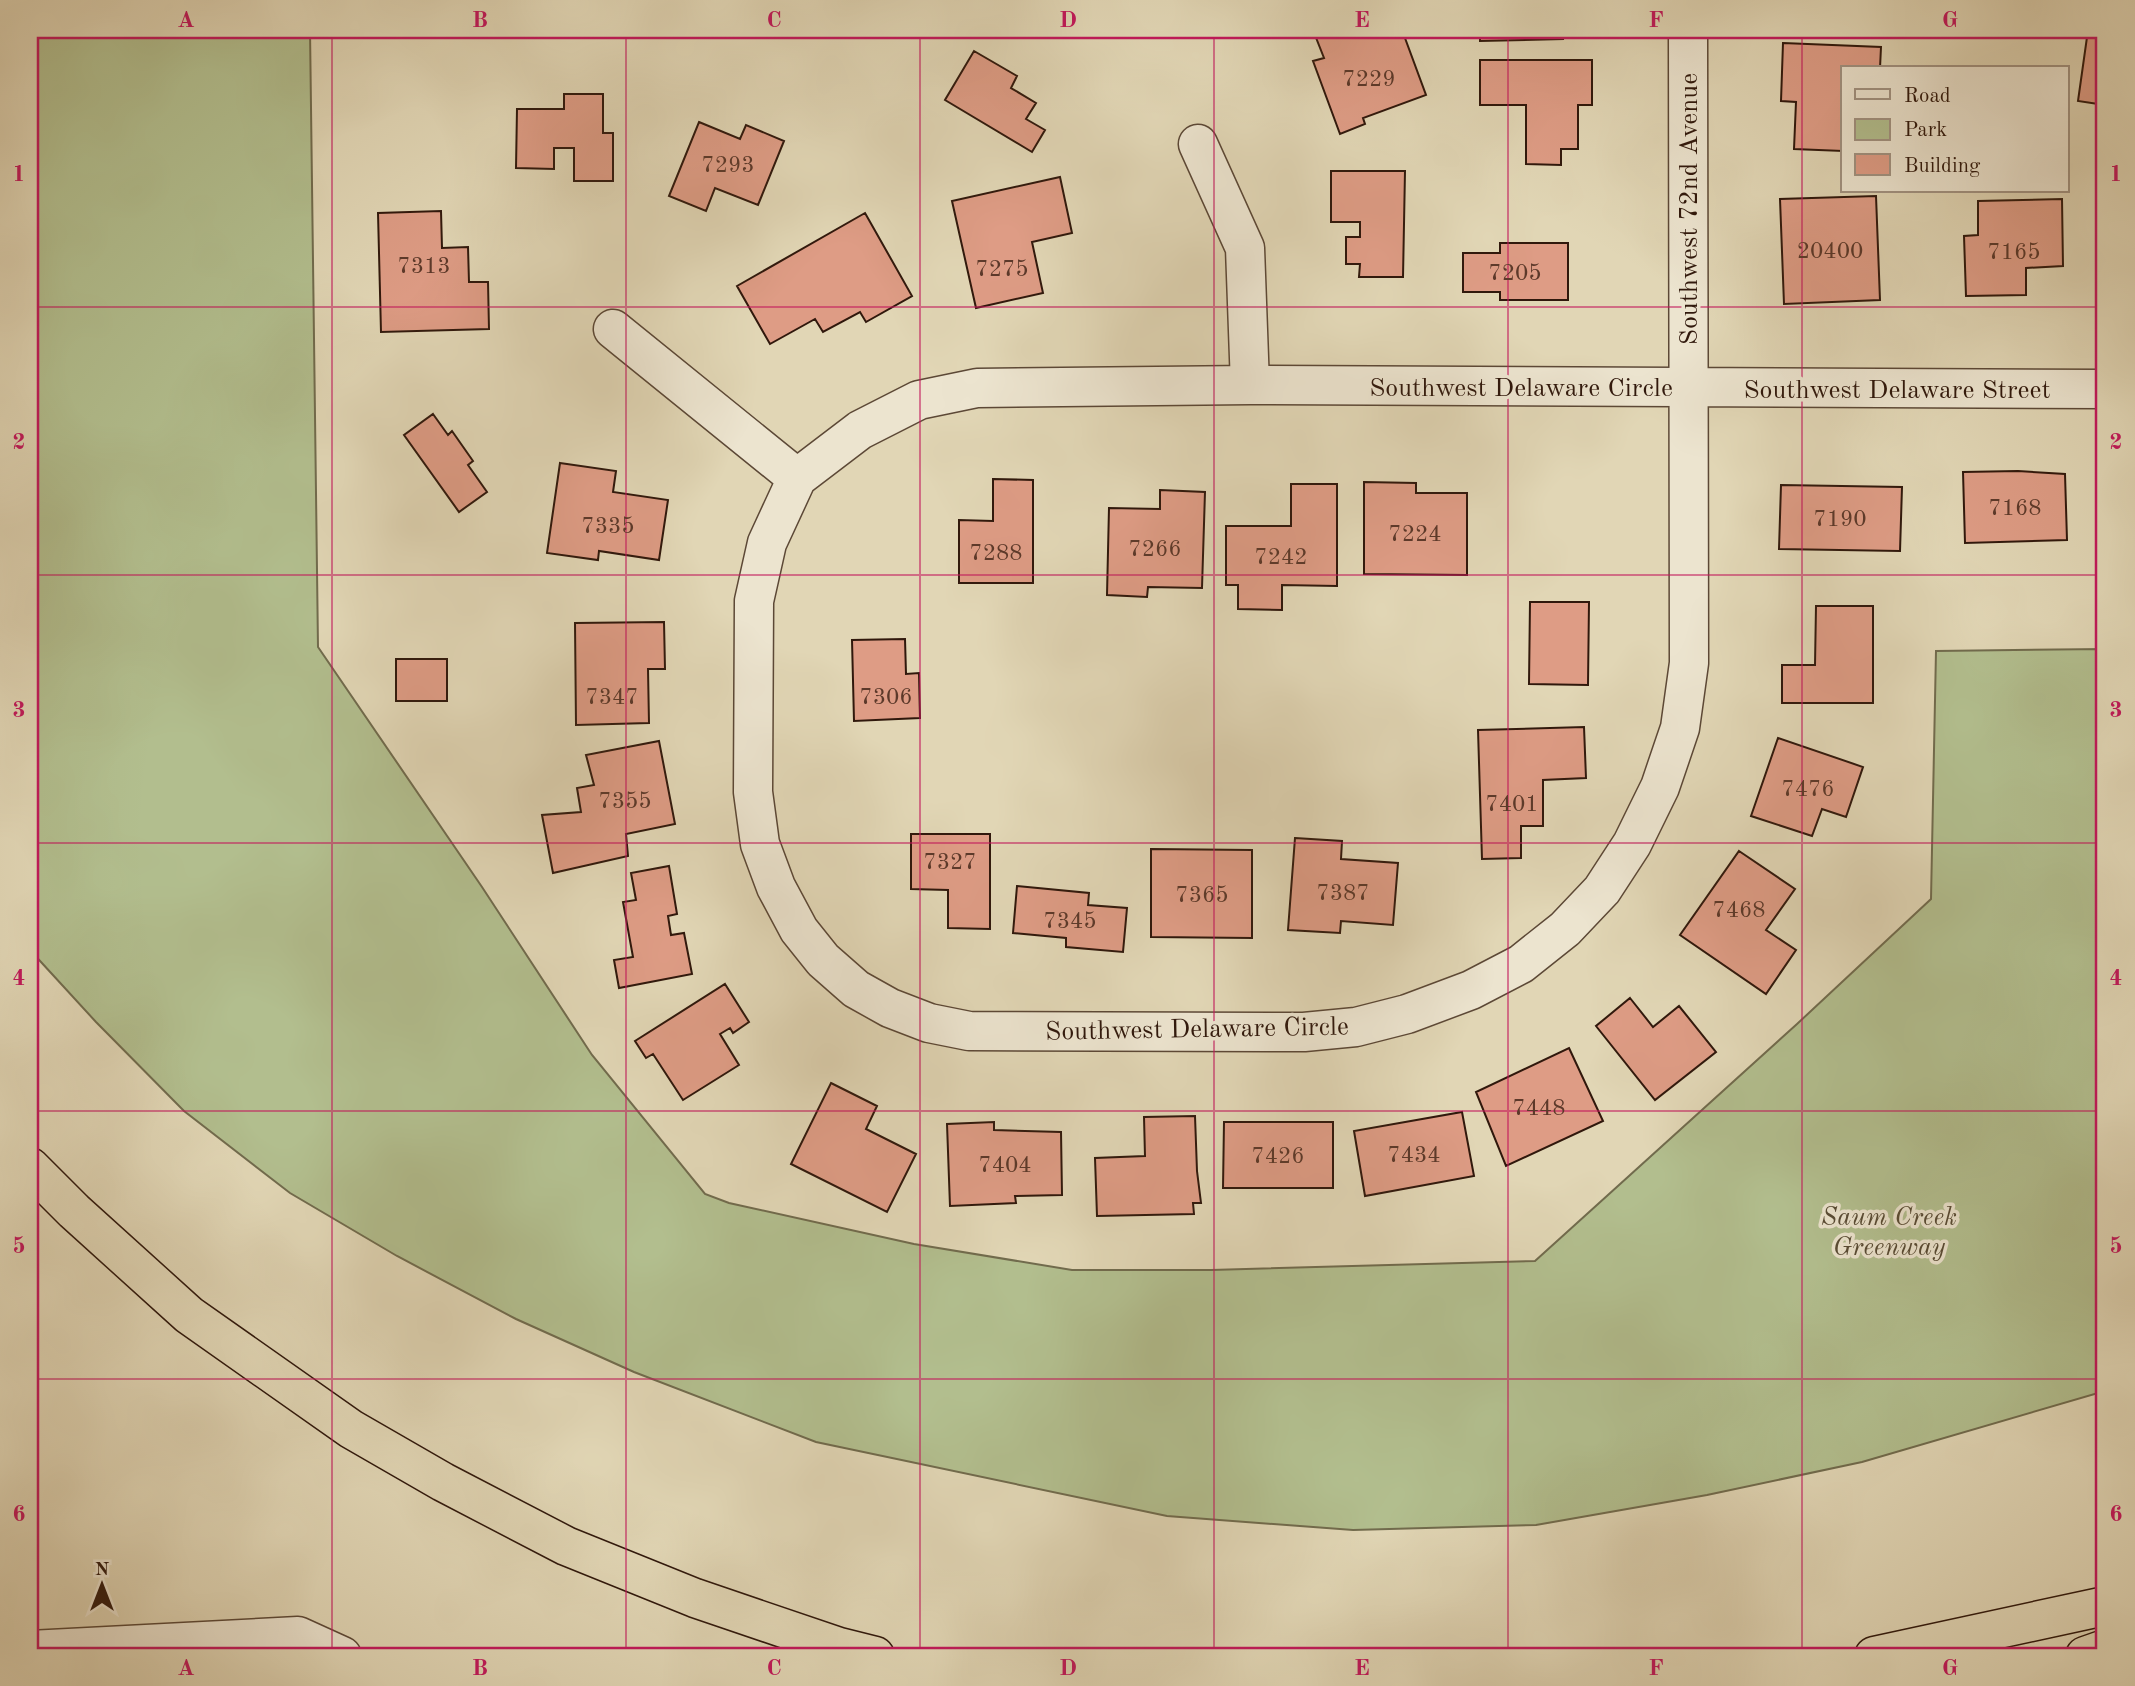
<svg xmlns="http://www.w3.org/2000/svg" width="2135" height="1686" font-family="'Old Standard TT',serif">
<rect width="100%" height="100%" fill="#e1d6b5"/>
<filter id="stains"><feTurbulence type="fractalNoise" baseFrequency=".00286" numOctaves="4"/><feColorMatrix values="0 0 0 0 .2 0 0 0 0 .09 0 0 0 0 .02 0 0 0 .5 -.17"/></filter>
<radialGradient id="worn" r=".72"><stop offset=".6" stop-color="#630" stop-opacity="0"/><stop offset="1" stop-color="#630" stop-opacity=".3"/></radialGradient>
<!-- green -->
<path fill="#b2be8e" stroke="#716b4d" stroke-width="2" d="M 30,30 L 310,30 L 318,647 L 482,887 L 592,1055 L 705,1194 L 729,1203 L 914,1244 L 1072,1270 L 1211,1270 L 1535,1261 L 1797,1024 L 1931,899 L 1936,651 L 2105,649 L 2105,1391 L 1862,1462 L 1707,1495 L 1536,1525 L 1353,1530 L 1167,1516 L 816,1442 L 634,1372 L 516,1319 L 397,1256 L 290,1193 L 184,1111 L 96,1022 L 30,950 Z"/>
<!-- building -->
<path fill="#de9c85" stroke="#30180c" stroke-width="2" d="M 1329,30 L 1402,30 L 1426,95 L 1363,118 L 1365,124 L 1340,134 L 1313,61 L 1324,58 L 1315,35 Z
M 1480,30 L 1562,30 L 1563,39 L 1480,41 Z
M 2088,30 L 2105,30 L 2105,105 L 2078,101 Z
M 1783,43 L 1881,47 L 1880,68 L 1843,68 L 1843,151 L 1794,149 L 1796,102 L 1781,101 Z
M 974,51 L 1017,76 L 1011,88 L 1036,103 L 1026,119 L 1045,130 L 1032,152 L 945,100 Z
M 1480,60 L 1592,60 L 1592,105 L 1578,105 L 1578,149 L 1561,149 L 1561,165 L 1526,164 L 1526,105 L 1480,105 Z
M 564,94 L 603,94 L 603,133 L 613,133 L 613,181 L 574,181 L 574,148 L 554,148 L 554,169 L 516,168 L 517,109 L 564,109 Z
M 699,122 L 740,139 L 746,125 L 784,141 L 758,205 L 715,188 L 706,211 L 669,196 Z
M 1331,171 L 1405,171 L 1403,277 L 1359,277 L 1360,264 L 1346,264 L 1346,237 L 1360,237 L 1360,222 L 1331,222 Z
M 1060,177 L 1072,233 L 1032,242 L 1043,293 L 976,308 L 952,201 Z
M 1876,196 L 1880,300 L 1784,304 L 1780,199 Z
M 2062,199 L 2063,266 L 2026,268 L 2026,295 L 1966,296 L 1964,236 L 1978,235 L 1978,201 Z
M 2098,202 L 2105,202 L 2105,284 L 2099,285 Z
M 441,211 L 442,248 L 468,247 L 469,282 L 488,282 L 489,329 L 381,332 L 378,213 Z
M 865,213 L 912,296 L 866,322 L 860,312 L 823,332 L 815,319 L 770,344 L 737,286 Z
M 1500,243 L 1568,243 L 1568,300 L 1500,300 L 1500,292 L 1463,292 L 1463,253 L 1500,253 Z
M 433,414 L 448,435 L 452,431 L 473,461 L 468,465 L 487,492 L 459,512 L 404,435 Z
M 560,463 L 616,471 L 613,492 L 668,500 L 659,560 L 599,551 L 598,560 L 547,553 Z
M 2018,471 L 2065,474 L 2067,540 L 1965,543 L 1963,472 Z
M 993,479 L 1033,480 L 1033,583 L 959,583 L 959,520 L 993,521 Z
M 1364,482 L 1416,483 L 1416,493 L 1467,493 L 1467,575 L 1364,574 Z
M 1291,484 L 1337,484 L 1337,586 L 1282,585 L 1282,610 L 1238,609 L 1238,585 L 1226,585 L 1226,526 L 1291,526 Z
M 1781,485 L 1902,487 L 1900,551 L 1779,549 Z
M 2097,487 L 2105,487 L 2105,549 L 2097,549 Z
M 1160,490 L 1205,492 L 1202,588 L 1148,587 L 1147,597 L 1107,595 L 1109,508 L 1160,509 Z
M 1530,602 L 1589,602 L 1588,685 L 1529,684 Z
M 1816,606 L 1873,606 L 1873,703 L 1782,703 L 1782,665 L 1815,665 Z
M 664,622 L 665,669 L 648,669 L 649,723 L 576,725 L 575,623 Z
M 905,639 L 906,674 L 919,673 L 920,718 L 854,721 L 852,640 Z
M 396,659 L 447,659 L 447,701 L 396,701 Z
M 1584,727 L 1586,778 L 1543,780 L 1543,826 L 1521,826 L 1521,858 L 1482,859 L 1478,730 Z
M 1778,738 L 1863,767 L 1846,817 L 1822,809 L 1812,836 L 1751,816 Z
M 659,741 L 675,824 L 626,834 L 628,856 L 553,873 L 542,815 L 581,812 L 577,788 L 594,785 L 586,755 Z
M 911,834 L 990,834 L 990,929 L 948,928 L 948,890 L 911,889 Z
M 1295,838 L 1342,841 L 1341,859 L 1398,863 L 1393,925 L 1341,921 L 1340,933 L 1288,930 Z
M 1151,849 L 1252,850 L 1252,938 L 1151,937 Z
M 1739,851 L 1795,889 L 1766,930 L 1796,950 L 1766,994 L 1680,935 Z
M 669,866 L 677,914 L 668,916 L 671,935 L 684,933 L 692,974 L 619,988 L 614,960 L 633,957 L 623,902 L 636,900 L 631,873 Z
M 1017,886 L 1089,893 L 1088,905 L 1127,908 L 1123,952 L 1066,947 L 1066,938 L 1013,933 Z
M 725,984 L 749,1022 L 733,1033 L 730,1028 L 720,1034 L 739,1065 L 683,1100 L 653,1054 L 646,1058 L 635,1041 Z
M 1630,998 L 1653,1027 L 1679,1006 L 1716,1052 L 1655,1100 L 1596,1026 Z
M 1569,1048 L 1603,1121 L 1506,1166 L 1476,1092 Z
M 831,1083 L 877,1106 L 866,1129 L 916,1154 L 887,1212 L 791,1164 Z
M 1462,1112 L 1474,1176 L 1365,1196 L 1354,1131 Z
M 1195,1116 L 1197,1171 L 1201,1203 L 1193,1203 L 1194,1214 L 1097,1216 L 1095,1158 L 1145,1156 L 1144,1117 Z
M 994,1122 L 994,1130 L 1061,1132 L 1062,1195 L 1015,1196 L 1016,1203 L 950,1206 L 947,1124 Z
M 1224,1122 L 1333,1122 L 1333,1188 L 1223,1188 Z"/>
<g fill="none" stroke-linecap="round" stroke-linejoin="round">
<defs>
<path id="minor" d="M 1688,30 L 1689,663 L 1680,728 L 1660,787 L 1632,844 L 1602,890 L 1565,929 L 1521,964 L 1471,990 L 1407,1014 L 1356,1027 L 1304,1032 L 969,1031 L 929,1023 L 890,1008 L 856,989 L 823,960 L 799,930 L 776,887 L 760,844 L 753,792 L 754,601 L 767,543 L 797,478 L 860,430 L 919,400 L 977,388 L 1250,385 L 2105,389
M 1198,144 L 1245,248 L 1250,385
M 613,329 L 797,478
M 30,1650 L 298,1636 L 342,1656"/>
<path id="highway" d="M 30,1167 L 74,1211 L 189,1315 L 351,1429 L 443,1482 L 566,1546 L 695,1598 L 839,1647 L 875,1656
M 1874,1656 L 2105,1606
M 2085,1656 L 2105,1649"/>
</defs>
<!-- minor casing -->
<use href="#minor" stroke="#5c4836" stroke-width="41"/>
<!-- highway casing -->
<use href="#highway" stroke="#30180c" stroke-width="41"/>
<!-- minor -->
<use href="#minor" stroke="#ece4cf" stroke-width="38"/>
<!-- highway -->
<use href="#highway" stroke="#e1d6b5" stroke-width="38"/>
</g>
<!-- grid -->
<path fill="none" stroke="#c2185b" stroke-width="2" stroke-opacity="0.55" d="M 332,30 L 332,1656M 626,30 L 626,1656M 920,30 L 920,1656M 1214,30 L 1214,1656M 1508,30 L 1508,1656M 1802,30 L 1802,1656M 30,307 L 2105,307M 30,575 L 2105,575M 30,843 L 2105,843M 30,1111 L 2105,1111M 30,1379 L 2105,1379"/>
<g text-anchor="middle" stroke-width="7" stroke-linejoin="round" paint-order="stroke">
<!-- number labels -->
<g font-size="23" fill="#5c392a">
<text x="1369" y="86">7229</text>
<text x="728" y="172">7293</text>
<text x="1830" y="258">20400</text>
<text x="2014" y="259">7165</text>
<text x="424" y="273">7313</text>
<text x="1002" y="276">7275</text>
<text x="1515" y="280">7205</text>
<text x="2015" y="515">7168</text>
<text x="1840" y="526">7190</text>
<text x="608" y="533">7335</text>
<text x="1415" y="541">7224</text>
<text x="1155" y="556">7266</text>
<text x="996" y="560">7288</text>
<text x="1281" y="564">7242</text>
<text x="612" y="704">7347</text>
<text x="886" y="704">7306</text>
<text x="1808" y="796">7476</text>
<text x="625" y="808">7355</text>
<text x="1512" y="811">7401</text>
<text x="950" y="869">7327</text>
<text x="1343" y="900">7387</text>
<text x="1202" y="902">7365</text>
<text x="1739" y="917">7468</text>
<text x="1070" y="928">7345</text>
<text x="1539" y="1115">7448</text>
<text x="1414" y="1162">7434</text>
<text x="1278" y="1163">7426</text>
<text x="1005" y="1172">7404</text>
</g>
<!-- street labels -->
<g font-size="26" fill="#30180c" stroke="#ece4cf">
<text transform="translate(1688 209) rotate(-90)" y="9">Southwest 72nd Avenue</text>
<text x="1521" y="396">Southwest Delaware Circle</text>
<text x="1897" y="398">Southwest Delaware Street</text>
<text transform="translate(1197 1028) rotate(-1)" y="9">Southwest Delaware Circle</text>
</g>
<!-- park labels -->
<g font-size="26" font-style="italic" fill="#574a33" stroke="#ece4cf">
<text x="1889" y="1225">Saum Creek<tspan x="1889" dy="30">Greenway</tspan></text>
</g>
</g>
<!-- margin -->
<rect width="2135" height="1686" fill="none" stroke="#e1d6b5" stroke-width="77"/>
<!-- legend -->
<rect x="1841" y="66" width="228" height="126" fill="#ece4cf" stroke="#a19281" stroke-width="2"/>
<rect x="1855" y="89" width="35" height="10" fill="#ece4cf" stroke="#a19281" stroke-width="2"/>
<text x="1904" y="102" font-size="21" fill="#30180c">Road</text>
<rect x="1855" y="119" width="35" height="21" fill="#b2be8e" stroke="#a19281" stroke-width="2"/>
<text x="1904" y="136" font-size="21" fill="#30180c">Park</text>
<rect x="1855" y="154" width="35" height="21" fill="#de9c85" stroke="#a19281" stroke-width="2"/>
<text x="1904" y="172" font-size="21" fill="#30180c">Building</text>
<!-- north arrow -->
<g transform="translate(102 1585)" stroke="#ece4cf" stroke-width="5" paint-order="stroke">
<path d="M0-5L12 26L0 18L-12 26Z" fill="#30180c"/>
<text y="-10" font-size="19" font-weight="bold" text-anchor="middle" fill="#30180c">N</text>
</g>
<rect x="38" y="38" width="2058" height="1610" fill="none" stroke="#c2185b" stroke-width="2.5"/>
<g font-size="23" text-anchor="middle" font-weight="bold" fill="#c2185b">
<text x="186" y="27">A</text>
<text x="480" y="27">B</text>
<text x="774" y="27">C</text>
<text x="1068" y="27">D</text>
<text x="1362" y="27">E</text>
<text x="1656" y="27">F</text>
<text x="1950" y="27">G</text>
<text x="19" y="181">1</text>
<text x="2116" y="181">1</text>
<text x="19" y="449">2</text>
<text x="2116" y="449">2</text>
<text x="19" y="717">3</text>
<text x="2116" y="717">3</text>
<text x="19" y="985">4</text>
<text x="2116" y="985">4</text>
<text x="19" y="1253">5</text>
<text x="2116" y="1253">5</text>
<text x="19" y="1521">6</text>
<text x="2116" y="1521">6</text>
<text x="186" y="1675">A</text>
<text x="480" y="1675">B</text>
<text x="774" y="1675">C</text>
<text x="1068" y="1675">D</text>
<text x="1362" y="1675">E</text>
<text x="1656" y="1675">F</text>
<text x="1950" y="1675">G</text>
</g>
<rect width="100%" height="100%" filter="url(#stains)"/>
<rect width="100%" height="100%" fill="url(#worn)"/>
</svg>
